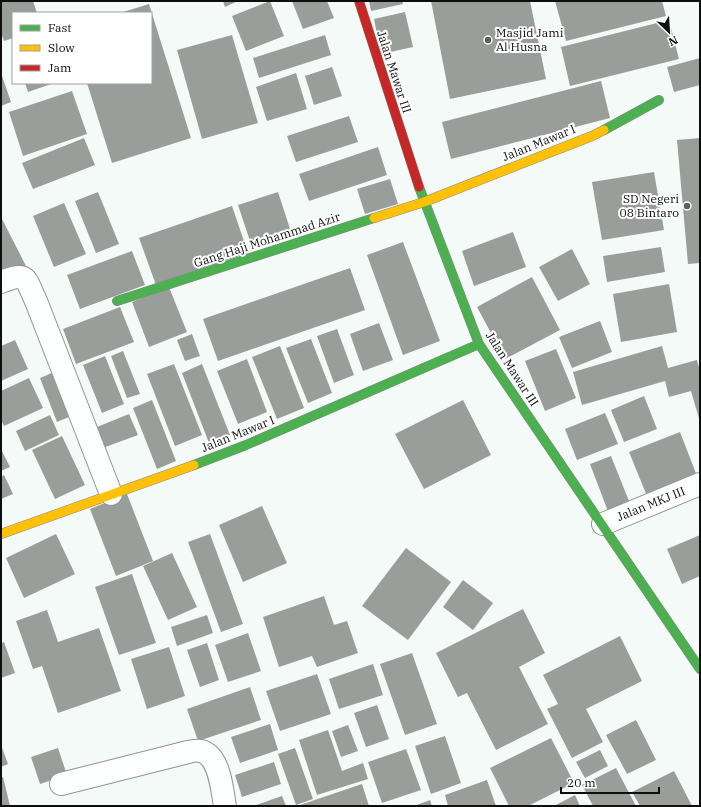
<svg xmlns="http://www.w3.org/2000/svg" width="701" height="807" font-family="'IBM Plex Serif',serif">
<rect width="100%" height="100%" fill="#f4faf7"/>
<!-- building -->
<path fill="#999e9b" d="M 1,1 L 33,1 L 37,13 L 13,13 L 13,38 L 4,41 L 1,33 Z
M 223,1 L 238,1 L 225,7 Z
M 270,1 L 284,36 L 246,51 L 232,16 Z
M 292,1 L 327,1 L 334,18 L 303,29 Z
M 369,1 L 402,1 L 403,4 L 371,11 Z
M 431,1 L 530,1 L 546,79 L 450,99 Z
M 555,1 L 662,1 L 666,16 L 566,41 Z
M 149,4 L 191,138 L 112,163 L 87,83 L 151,83 L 151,13 L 120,13 Z
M 405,12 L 413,47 L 381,54 L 374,19 Z
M 669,20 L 679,59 L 570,86 L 561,47 Z
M 232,35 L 258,123 L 202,139 L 177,50 Z
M 325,35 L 331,55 L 259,78 L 253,58 Z
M 700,58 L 700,85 L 674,92 L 667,67 Z
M 332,67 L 342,96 L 314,105 L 305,76 Z
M 1,73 L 11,102 L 1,106 Z
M 296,73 L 307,109 L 267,121 L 256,87 Z
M 601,81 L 610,118 L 451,159 L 442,122 Z
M 25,83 L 54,83 L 28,92 Z
M 72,91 L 87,134 L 23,156 L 9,112 Z
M 349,116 L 358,142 L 296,162 L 287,136 Z
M 84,138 L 95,165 L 33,189 L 22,163 Z
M 700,138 L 700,263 L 688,264 L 677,140 Z
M 378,147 L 387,175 L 309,201 L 299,174 Z
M 654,172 L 664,230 L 602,240 L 592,182 Z
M 390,179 L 398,204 L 365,214 L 357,189 Z
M 98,192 L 119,244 L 96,253 L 75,201 Z
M 278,192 L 292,235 L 252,247 L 238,205 Z
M 64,203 L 86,254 L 54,267 L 33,216 Z
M 232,206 L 248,253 L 156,285 L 139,238 Z
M 1,217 L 26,266 L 1,278 Z
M 513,232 L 526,267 L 474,286 L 462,251 Z
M 403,242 L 440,341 L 403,355 L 367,255 Z
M 661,247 L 665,272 L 607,282 L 603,256 Z
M 572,249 L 590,284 L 558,301 L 539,267 Z
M 132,251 L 145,285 L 80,309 L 67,275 Z
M 350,268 L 365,310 L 218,361 L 203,319 Z
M 532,277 L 560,330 L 505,359 L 477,307 Z
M 669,284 L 677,332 L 621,342 L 613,294 Z
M 169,287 L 187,332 L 149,347 L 132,302 Z
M 120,307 L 134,342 L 76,364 L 63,329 Z
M 600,321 L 612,352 L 572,368 L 559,337 Z
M 379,323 L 393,360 L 363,371 L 350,334 Z
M 337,329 L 354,375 L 334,383 L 317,336 Z
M 192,334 L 200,356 L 185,361 L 177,340 Z
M 311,339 L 332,393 L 308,403 L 286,348 Z
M 15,340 L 28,369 L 1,381 L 1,346 Z
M 280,346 L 304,408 L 277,419 L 252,357 Z
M 662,346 L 668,368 L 697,360 L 700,371 L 700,422 L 691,391 L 669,397 L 665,381 L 582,405 L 573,372 Z
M 556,349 L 576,398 L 545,411 L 525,361 Z
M 123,351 L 140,394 L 127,398 L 111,356 Z
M 105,356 L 124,404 L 102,413 L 83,365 Z
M 247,359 L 267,412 L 238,424 L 217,371 Z
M 174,364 L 202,435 L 175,446 L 147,374 Z
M 202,364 L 230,435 L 209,443 L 182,373 Z
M 59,370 L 76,414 L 57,422 L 40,378 Z
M 29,378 L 43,408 L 4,426 L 1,420 L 1,391 Z
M 644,396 L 657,429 L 624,442 L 611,410 Z
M 152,400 L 176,461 L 157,469 L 133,408 Z
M 463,400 L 491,455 L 424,489 L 395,434 Z
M 605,413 L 618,444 L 577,460 L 565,429 Z
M 129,414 L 138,435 L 100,449 L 92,429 Z
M 50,415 L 59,435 L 25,451 L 16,431 Z
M 680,432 L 697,476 L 647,496 L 629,452 Z
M 62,436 L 85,485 L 55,499 L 32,450 Z
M 1,449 L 10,467 L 1,471 Z
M 611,456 L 631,506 L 609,514 L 590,464 Z
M 4,475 L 13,494 L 1,499 L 1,477 Z
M 127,494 L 153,561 L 116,576 L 90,509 Z
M 262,506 L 287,563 L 243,582 L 219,525 Z
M 56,534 L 75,574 L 24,598 L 6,558 Z
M 210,534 L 243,624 L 221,632 L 188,542 Z
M 700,535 L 700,576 L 682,584 L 667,549 Z
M 406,548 L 451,582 L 408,640 L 362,606 Z
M 172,553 L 197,607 L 168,620 L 143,566 Z
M 132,574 L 156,643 L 119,655 L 95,587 Z
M 463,580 L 493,603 L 473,630 L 443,607 Z
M 324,596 L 334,625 L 347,621 L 358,653 L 317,667 L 312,656 L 279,667 L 263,617 Z
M 523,609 L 545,653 L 519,667 L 548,724 L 496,750 L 467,693 L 458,697 L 436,653 Z
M 47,610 L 58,642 L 99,628 L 121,691 L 58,713 L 42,666 L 33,669 L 16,621 Z
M 207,615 L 213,633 L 177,646 L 171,627 Z
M 248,633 L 261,671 L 228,682 L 215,645 Z
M 620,636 L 642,681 L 586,709 L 603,742 L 572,758 L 547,709 L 558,704 L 543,675 Z
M 4,642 L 15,673 L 1,678 L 1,643 Z
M 207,643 L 219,680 L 200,687 L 187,650 Z
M 169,647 L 185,696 L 147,709 L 131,659 Z
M 412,653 L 437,724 L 405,735 L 380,664 Z
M 373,664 L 383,695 L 339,709 L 329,679 Z
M 317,674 L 331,714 L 280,731 L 266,691 Z
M 250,687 L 261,720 L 198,741 L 187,709 Z
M 377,705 L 389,739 L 366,747 L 354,713 Z
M 636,720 L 656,760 L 627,774 L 606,735 Z
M 270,724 L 278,750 L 240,763 L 231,737 Z
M 348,725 L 358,751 L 341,757 L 332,731 Z
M 328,730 L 342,771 L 363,763 L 368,779 L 317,795 L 299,740 Z
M 445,736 L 461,783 L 431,794 L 415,746 Z
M 551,738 L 574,783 L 528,806 L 509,806 L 490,768 Z
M 1,745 L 8,764 L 1,767 Z
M 58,748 L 67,775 L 40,784 L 31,757 Z
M 295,748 L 313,799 L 296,805 L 278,754 Z
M 406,749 L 421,790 L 382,803 L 368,762 Z
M 600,750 L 608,766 L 585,778 L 576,762 Z
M 274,762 L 281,784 L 242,797 L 235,775 Z
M 616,768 L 636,806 L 593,806 L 582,785 Z
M 674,771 L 692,806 L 640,806 L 632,792 Z
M 1,777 L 3,777 L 10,806 L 1,806 Z
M 487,780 L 496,806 L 448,806 L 445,795 Z
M 362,784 L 369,806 L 297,806 Z
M 575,795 L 580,806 L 554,806 Z
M 282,796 L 286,806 L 253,806 Z
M 430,800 L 432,806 L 414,806 Z"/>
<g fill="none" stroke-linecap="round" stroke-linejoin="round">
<defs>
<path id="street" d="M 1,282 C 28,271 25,278 36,301 L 111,494
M 603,524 L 700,484
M 61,784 L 188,752 C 192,751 197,750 201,751 C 220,756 222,790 225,806"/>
<path id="fast" d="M 604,130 L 659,100
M 419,187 L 479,344 L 700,669
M 117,301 L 374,218
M 194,465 L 246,445 L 479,344"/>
<path id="slow" d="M 374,218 L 424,202 L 592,136 L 604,130
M 1,534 L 194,465"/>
<path id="jam" d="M 359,1 L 419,187"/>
</defs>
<!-- street casing -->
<use href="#street" stroke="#929493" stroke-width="24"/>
<!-- fast casing -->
<use href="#fast" stroke="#888b8a" stroke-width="10"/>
<!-- slow casing -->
<use href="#slow" stroke="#888b8a" stroke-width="10"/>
<!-- jam casing -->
<use href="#jam" stroke="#888b8a" stroke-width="10"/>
<!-- street -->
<use href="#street" stroke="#fdfefe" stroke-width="22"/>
<!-- fast -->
<use href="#fast" stroke="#4caf50" stroke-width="9"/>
<!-- slow -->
<use href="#slow" stroke="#ffc107" stroke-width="9"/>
<!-- jam -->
<use href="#jam" stroke="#c62828" stroke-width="9"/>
</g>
<!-- markers -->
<g fill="#5e6160" stroke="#fff" stroke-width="1.5">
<circle cx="488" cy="40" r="4"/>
<circle cx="687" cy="206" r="4"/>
</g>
<g text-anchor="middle" stroke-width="4" stroke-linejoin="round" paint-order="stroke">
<!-- poi labels -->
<g font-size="12" fill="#0e0e0e" stroke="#fff" text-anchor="start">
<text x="496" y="37">Masjid Jami<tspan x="496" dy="14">Al Husna</tspan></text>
<text x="679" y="203" text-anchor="end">SD Negeri<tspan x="679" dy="14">08 Bintaro</tspan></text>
</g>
<!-- street labels -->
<g font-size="12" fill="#0e0e0e" stroke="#fff">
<text transform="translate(394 72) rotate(72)" y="4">Jalan Mawar III</text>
<text transform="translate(539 143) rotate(-22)" y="4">Jalan Mawar I</text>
<text transform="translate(267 240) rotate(-18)" y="4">Gang Haji Mohammad Azir</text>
<text transform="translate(512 369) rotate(57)" y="4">Jalan Mawar III</text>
<text transform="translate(238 434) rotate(-22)" y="4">Jalan Mawar I</text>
<text transform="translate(651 504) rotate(-22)" y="4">Jalan MKJ III</text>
</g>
</g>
<!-- border -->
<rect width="701" height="807" fill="none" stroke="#0e0e0e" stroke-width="4"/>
<!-- legend -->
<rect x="12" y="12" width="140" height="72" fill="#ffffff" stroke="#9f9f9f"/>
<rect x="20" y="25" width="20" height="6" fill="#4caf50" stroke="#9f9f9f"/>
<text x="48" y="32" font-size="12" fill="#0e0e0e">Fast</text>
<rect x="20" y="45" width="20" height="6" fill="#ffc107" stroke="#9f9f9f"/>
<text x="48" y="52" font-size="12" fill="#0e0e0e">Slow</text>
<rect x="20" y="65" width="20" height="6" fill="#c62828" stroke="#9f9f9f"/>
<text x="48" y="72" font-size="12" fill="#0e0e0e">Jam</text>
<!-- north arrow -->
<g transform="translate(669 32) rotate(155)" stroke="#ffffff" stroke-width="3" paint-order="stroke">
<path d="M0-3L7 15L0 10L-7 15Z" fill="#0e0e0e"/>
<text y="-6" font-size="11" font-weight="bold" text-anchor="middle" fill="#0e0e0e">N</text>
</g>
<!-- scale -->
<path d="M561 787v6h98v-6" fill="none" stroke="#0e0e0e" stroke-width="2"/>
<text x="567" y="787" font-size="12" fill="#0e0e0e" stroke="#ffffff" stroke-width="3" paint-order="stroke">20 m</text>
</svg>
